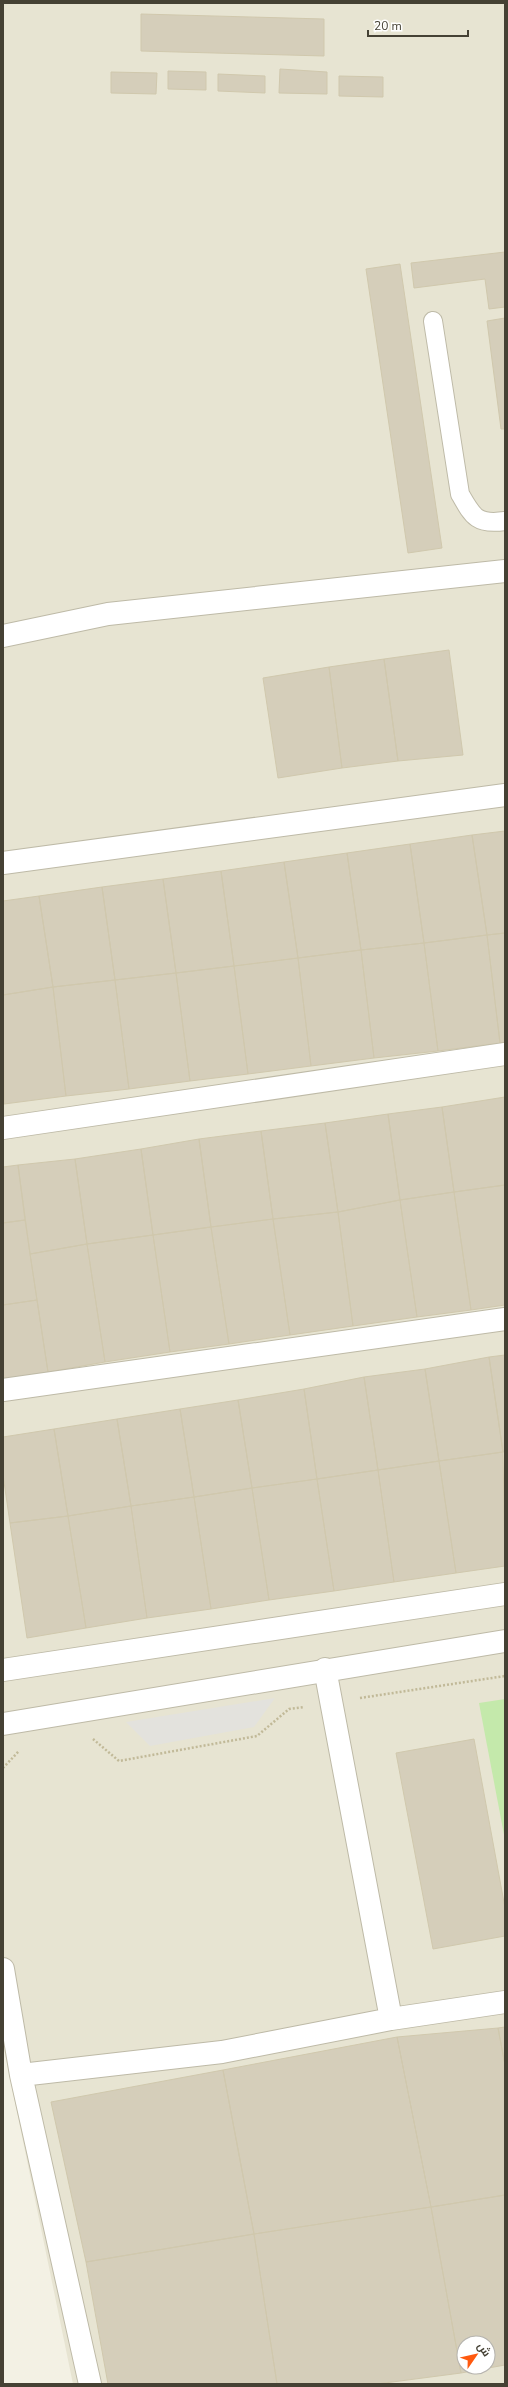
<svg xmlns="http://www.w3.org/2000/svg" width="508" height="2387" font-family="'Nunito Sans',Cairo,sans-serif">
<rect width="100%" height="100%" fill="#f3f1e4"/>
<!-- residential -->
<path fill="#e7e4d2" fill-rule="evenodd" d="M 3,3 L 505,3 L 505,2384 L 73,2384 L 3,2044 ZM 464,2343 L 488,2343 L 488,2367 L 464,2367 Z"/>
<!-- green -->
<path fill="#c4e9ab" d="M 505,1699 L 505,1840 L 479,1703 Z"/>
<!-- parking -->
<path fill="#e3e2dd" d="M 275,1698 L 254,1727 L 150,1746 L 126,1722 Z"/>
<!-- building -->
<path fill="#d5ceba" stroke="#d0c8ad" fill-rule="evenodd" d="M 141,14 L 324,19 L 324,56 L 141,51 Z
M 280,69 L 327,72 L 327,94 L 279,93 Z
M 168,71 L 206,72 L 206,90 L 168,89 Z
M 111,72 L 157,73 L 156,94 L 111,93 Z
M 218,74 L 265,76 L 265,93 L 218,91 Z
M 339,76 L 383,77 L 383,97 L 339,96 Z
M 505,252 L 505,307 L 489,309 L 485,279 L 414,288 L 411,263 Z
M 400,264 L 442,548 L 408,553 L 366,269 Z
M 505,318 L 505,429 L 501,429 L 487,321 Z
M 449,650 L 463,755 L 398,761 L 384,659 Z
M 384,659 L 398,761 L 342,768 L 329,667 Z
M 329,667 L 342,768 L 278,778 L 263,678 Z
M 505,831 L 505,933 L 487,935 L 472,835 Z
M 472,835 L 487,935 L 424,943 L 410,844 Z
M 410,844 L 424,943 L 361,950 L 347,853 Z
M 347,853 L 361,950 L 298,958 L 284,862 Z
M 284,862 L 298,958 L 234,966 L 221,871 Z
M 221,871 L 234,966 L 176,973 L 163,879 Z
M 163,879 L 176,973 L 115,980 L 102,887 Z
M 102,887 L 115,980 L 53,987 L 39,896 Z
M 39,896 L 53,987 L 3,995 L 3,901 Z
M 505,933 L 505,1042 L 500,1043 L 487,935 Z
M 487,935 L 500,1043 L 438,1051 L 424,943 Z
M 424,943 L 438,1051 L 374,1058 L 361,950 Z
M 361,950 L 374,1058 L 311,1066 L 298,958 Z
M 298,958 L 311,1066 L 248,1074 L 234,966 Z
M 234,966 L 248,1074 L 190,1081 L 176,973 Z
M 176,973 L 190,1081 L 129,1089 L 115,980 Z
M 115,980 L 129,1089 L 66,1096 L 53,987 Z
M 53,987 L 66,1096 L 4,1104 L 3,995 Z
M 505,1097 L 505,1185 L 454,1192 L 442,1107 Z
M 442,1107 L 454,1192 L 400,1200 L 388,1114 Z
M 388,1114 L 400,1200 L 338,1212 L 325,1123 Z
M 325,1123 L 338,1212 L 273,1219 L 261,1131 Z
M 261,1131 L 273,1219 L 211,1227 L 199,1139 Z
M 199,1139 L 211,1227 L 153,1235 L 141,1149 Z
M 141,1149 L 153,1235 L 87,1244 L 75,1159 Z
M 75,1159 L 87,1244 L 30,1254 L 18,1165 Z
M 18,1165 L 25,1220 L 3,1223 L 3,1167 Z
M 505,1185 L 505,1305 L 471,1310 L 454,1192 Z
M 454,1192 L 471,1310 L 417,1317 L 400,1200 Z
M 400,1200 L 417,1317 L 353,1326 L 338,1212 Z
M 338,1212 L 353,1326 L 290,1335 L 273,1219 Z
M 273,1219 L 290,1335 L 229,1344 L 211,1227 Z
M 25,1220 L 37,1300 L 3,1305 L 3,1223 Z
M 211,1227 L 229,1344 L 170,1352 L 153,1235 Z
M 153,1235 L 170,1352 L 105,1362 L 87,1244 Z
M 87,1244 L 105,1362 L 48,1372 L 30,1254 Z
M 37,1300 L 48,1372 L 3,1379 L 3,1305 Z
M 505,1355 L 505,1452 L 503,1452 L 489,1357 Z
M 489,1357 L 503,1452 L 439,1461 L 425,1369 Z
M 425,1369 L 439,1461 L 378,1470 L 364,1377 Z
M 364,1377 L 378,1470 L 317,1479 L 304,1389 Z
M 304,1389 L 317,1479 L 252,1488 L 238,1400 Z
M 238,1400 L 252,1488 L 194,1497 L 180,1409 Z
M 180,1409 L 194,1497 L 131,1506 L 117,1419 Z
M 117,1419 L 131,1506 L 68,1516 L 54,1429 Z
M 54,1429 L 68,1516 L 10,1523 L 3,1475 L 3,1437 Z
M 503,1452 L 505,1566 L 456,1573 L 439,1461 Z
M 439,1461 L 456,1573 L 394,1582 L 378,1470 Z
M 378,1470 L 394,1582 L 334,1591 L 317,1479 Z
M 317,1479 L 334,1591 L 269,1600 L 252,1488 Z
M 252,1488 L 269,1600 L 211,1609 L 194,1497 Z
M 194,1497 L 211,1609 L 147,1618 L 131,1506 Z
M 131,1506 L 147,1618 L 86,1628 L 68,1516 Z
M 68,1516 L 86,1628 L 27,1638 L 10,1523 Z
M 474,1739 L 505,1908 L 505,1936 L 433,1949 L 396,1753 Z
M 505,2027 L 505,2065 L 498,2028 Z
M 498,2028 L 505,2065 L 505,2195 L 431,2207 L 397,2037 Z
M 397,2037 L 431,2207 L 254,2234 L 223,2070 Z
M 223,2070 L 254,2234 L 86,2262 L 51,2102 Z
M 505,2195 L 505,2365 L 461,2373 L 431,2207 ZM 464,2343 L 488,2343 L 488,2367 L 464,2367 Z
M 431,2207 L 461,2373 L 377,2384 L 277,2384 L 254,2234 Z
M 254,2234 L 277,2384 L 108,2384 L 86,2262 Z"/>
<g fill="none" stroke-linecap="round" stroke-linejoin="round">
<defs>
<path id="service" d="M 433,321 L 460,494 C 473,517 477,525 505,521"/>
<path id="minor" d="M 3,636 L 108,614 L 505,571
M 3,863 L 505,795
M 3,1128 L 505,1054
M 3,1390 L 505,1319
M 325,1669 L 391,2019
M 3,1969 L 21,2075 L 90,2384
M 21,2075 L 222,2052 L 391,2019 L 505,2002"/>
<path id="tertiary" d="M 3,1670 L 505,1594
M 3,1724 L 505,1641"/>
</defs>
<!-- service casing -->
<use href="#service" stroke="#bebaa7" stroke-width="20"/>
<!-- minor casing -->
<use href="#minor" stroke="#bebaa7" stroke-width="24"/>
<!-- tertiary casing -->
<use href="#tertiary" stroke="#bebaa7" stroke-width="24"/>
<!-- path -->
<path stroke="#c1b998" stroke-width="2.5" stroke-dasharray="2 2" stroke-linecap="butt" d="M 360,1698 L 505,1676
M 93,1739 L 119,1761 L 257,1736 L 289,1709 L 304,1707
M 3,1768 L 19,1751"/>
<!-- service -->
<use href="#service" stroke="#fff" stroke-width="18"/>
<!-- minor -->
<use href="#minor" stroke="#fff" stroke-width="22"/>
<!-- tertiary -->
<use href="#tertiary" stroke="#fff" stroke-width="22"/>
</g>
<!-- border -->
<rect width="508" height="2387" fill="none" stroke="#454134" stroke-width="8"/>
<!-- north arrow -->
<g transform="translate(476 2355) rotate(56)"><circle r="19" fill="#ffffff" stroke="#b5b3ae"/>
<path d="M0-3L7 15L0 10L-7 15Z" fill="#ff590f"/>
<text y="-6" font-size="11" font-weight="bold" text-anchor="middle" fill="#454134">ش</text>
</g>
<!-- scale -->
<path d="M368 30v6h100v-6" fill="none" stroke="#454134" stroke-width="2"/>
<text x="374" y="30" font-size="12" fill="#454134" stroke="#ffffff" stroke-width="3" paint-order="stroke">20 m</text>
</svg>
